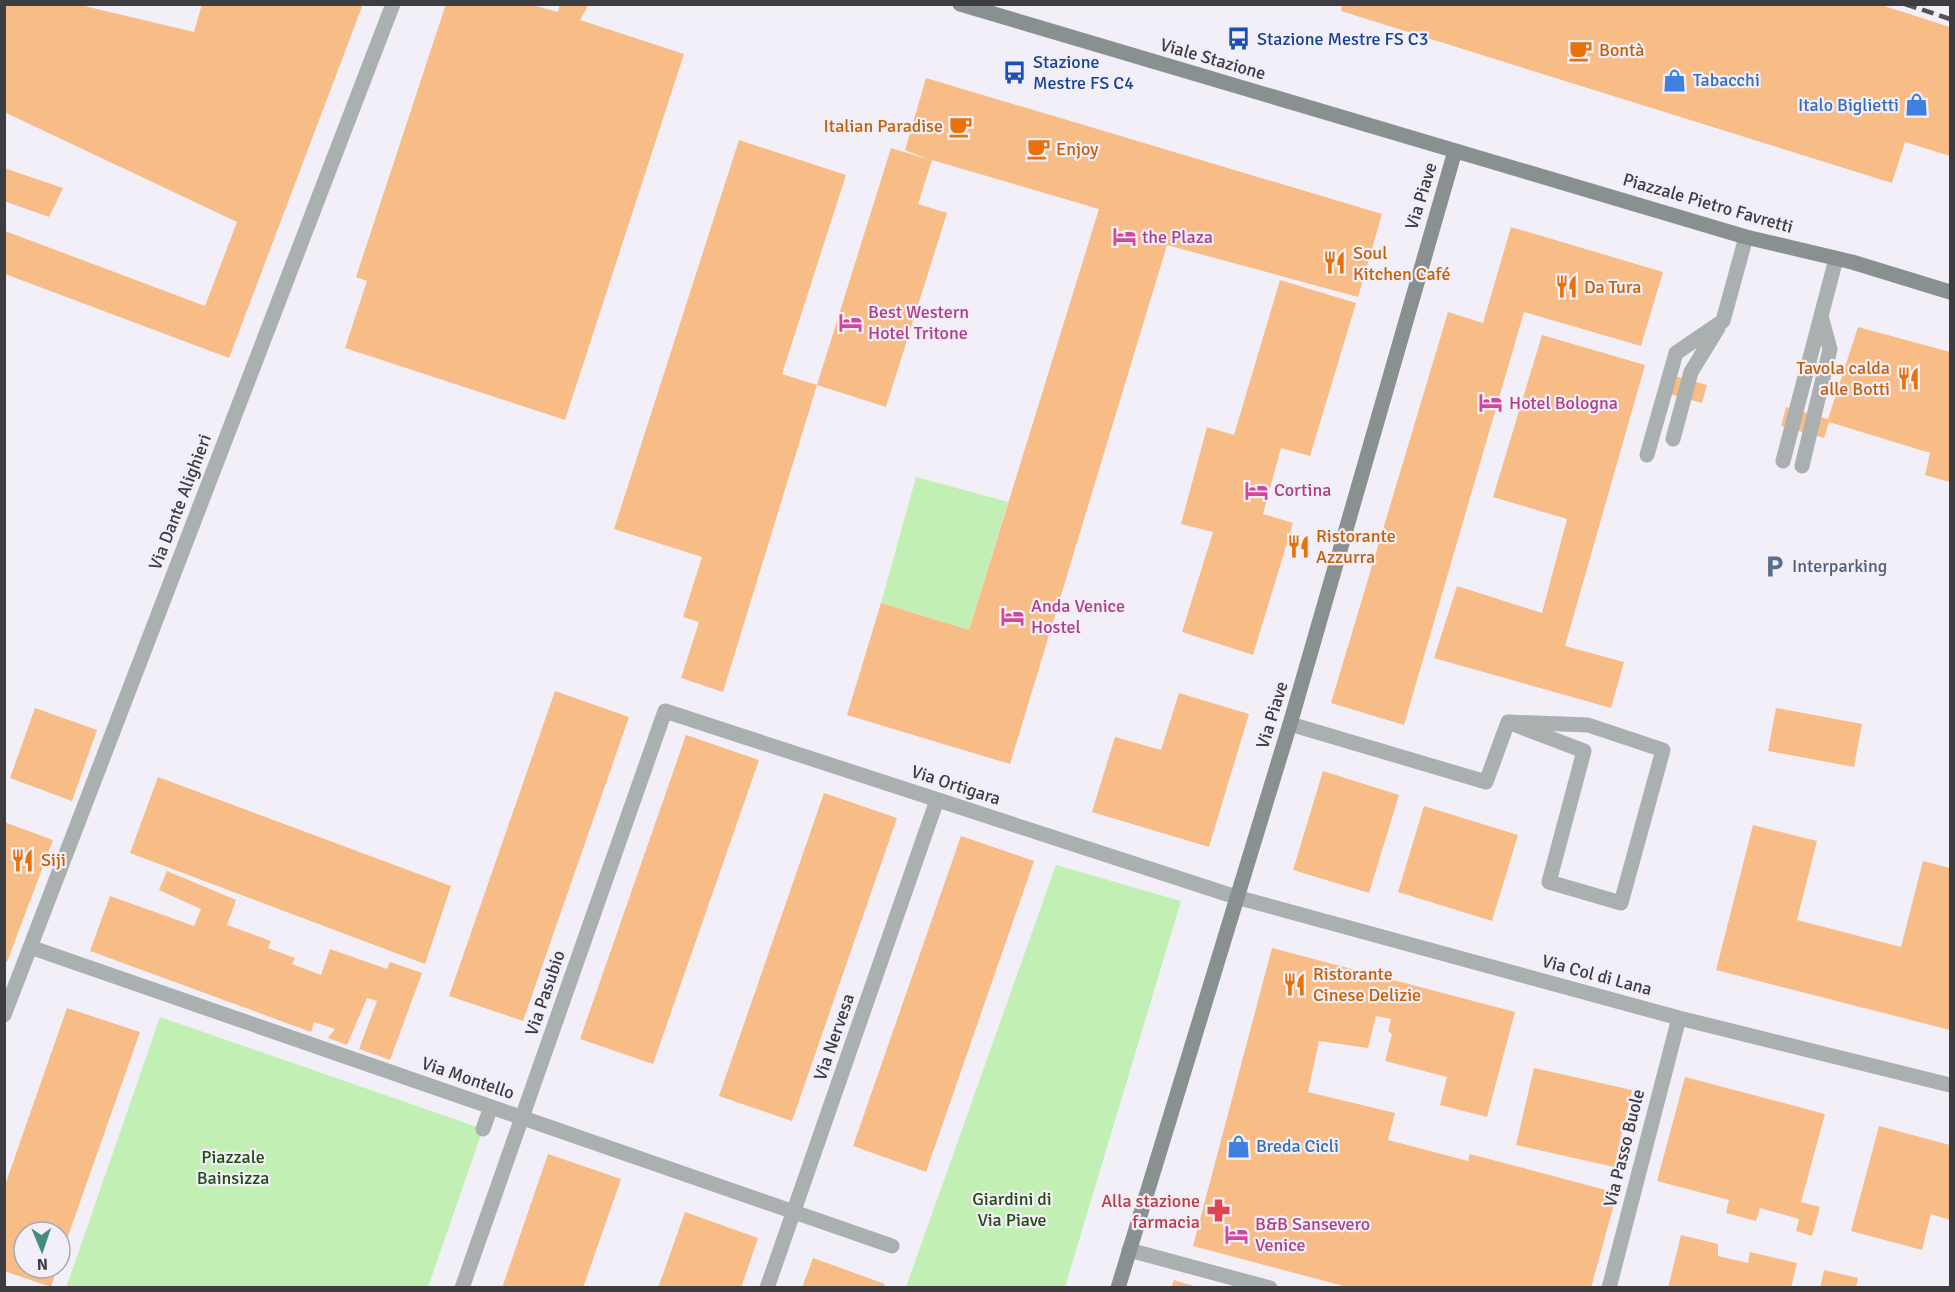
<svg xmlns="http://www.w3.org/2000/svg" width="1955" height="1292" font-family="Signika,sans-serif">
<rect width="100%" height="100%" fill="#f2eff8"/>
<!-- green -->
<path fill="#c2f0b4" d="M 916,477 L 1008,502 L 969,630 L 881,603 Z
M 1056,865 L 1181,901 L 1065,1287 L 906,1287 Z
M 160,1017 L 483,1129 L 428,1287 L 66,1288 Z"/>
<!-- building -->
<path fill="#f8bd87" d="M 4,4 L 76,4 L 194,32 L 202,4 L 363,4 L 229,358 L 5,274 L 5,231 L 205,306 L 237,222 L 4,112 Z
M 446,4 L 529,4 L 558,12 L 560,4 L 589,4 L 580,20 L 684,54 L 565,420 L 345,348 L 367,281 L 356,277 Z
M 1342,4 L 1878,4 L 1950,27 L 1950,156 L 1905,142 L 1892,183 L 1341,11 Z
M 926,78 L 1382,214 L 1358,297 L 1167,245 L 1010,764 L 847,715 L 881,603 L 969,630 L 1099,209 L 932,160 L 918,204 L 947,213 L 886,407 L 817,385 L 891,148 L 927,159 L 905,150 Z
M 739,140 L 846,175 L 782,374 L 817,385 L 723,692 L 681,678 L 699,622 L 683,617 L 702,557 L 614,529 Z
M 4,168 L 63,188 L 49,217 L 4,201 Z
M 1511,227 L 1663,272 L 1641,346 L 1524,312 L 1404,725 L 1331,703 L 1448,312 L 1483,323 Z
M 1280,280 L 1356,303 L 1310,456 L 1281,448 L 1263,514 L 1293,523 L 1253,655 L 1182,632 L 1213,532 L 1181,524 L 1207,427 L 1234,435 Z
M 1858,327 L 1950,352 L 1950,482 L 1925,475 L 1930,453 L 1829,422 L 1824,438 L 1781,426 L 1786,407 L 1828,419 Z
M 1542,335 L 1645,365 L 1565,646 L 1624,662 L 1611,708 L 1434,658 L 1457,586 L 1542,613 L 1567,519 L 1493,497 Z
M 1664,373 L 1707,385 L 1702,403 L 1658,391 Z
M 555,691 L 629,717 L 523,1021 L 449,996 Z
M 1179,693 L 1249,714 L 1209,847 L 1092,812 L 1115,737 L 1161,750 Z
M 35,708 L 97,730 L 72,801 L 10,778 Z
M 1776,708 L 1862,724 L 1854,767 L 1768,751 Z
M 686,735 L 759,760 L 653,1064 L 580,1039 Z
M 1323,771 L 1399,795 L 1369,893 L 1293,870 Z
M 158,777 L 451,886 L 425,964 L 130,853 Z
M 824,793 L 897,818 L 792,1121 L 719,1096 Z
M 1424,806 L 1518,835 L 1492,921 L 1398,892 Z
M 4,822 L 53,840 L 7,962 L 4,961 Z
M 1753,825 L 1817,841 L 1797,920 L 1901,947 L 1923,861 L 1950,868 L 1950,1030 L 1716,970 Z
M 961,836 L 1034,861 L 926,1172 L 853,1146 Z
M 167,871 L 236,900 L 227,925 L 271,941 L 268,948 L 295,958 L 292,964 L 321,975 L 330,949 L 387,969 L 390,962 L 422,973 L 390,1060 L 359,1049 L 377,1001 L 367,998 L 347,1045 L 328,1038 L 335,1029 L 314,1022 L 311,1032 L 90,951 L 110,896 L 194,926 L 201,909 L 159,890 Z
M 1272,948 L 1515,1012 L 1487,1117 L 1440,1105 L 1447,1077 L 1385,1061 L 1392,1034 L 1388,1031 L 1391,1019 L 1376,1016 L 1368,1048 L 1319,1041 L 1308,1092 L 1395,1113 L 1388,1140 L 1468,1161 L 1470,1154 L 1617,1193 L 1591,1288 L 1351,1288 L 1193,1246 Z
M 67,1008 L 140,1032 L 60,1259 L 60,1232 L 24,1232 L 24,1268 L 57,1268 L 51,1287 L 4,1271 L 4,1188 Z
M 1534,1068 L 1632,1090 L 1614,1167 L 1516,1145 Z
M 1685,1077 L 1825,1114 L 1801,1202 L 1820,1207 L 1812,1236 L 1796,1231 L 1799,1219 L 1760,1208 L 1756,1221 L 1726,1213 L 1729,1200 L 1657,1181 Z
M 1879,1126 L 1950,1145 L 1950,1220 L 1931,1214 L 1922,1250 L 1851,1231 Z
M 548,1154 L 621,1179 L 583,1288 L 502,1288 Z
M 685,1212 L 758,1238 L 741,1288 L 658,1288 Z
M 1681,1235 L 1718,1244 L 1718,1256 L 1748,1263 L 1750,1252 L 1797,1263 L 1791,1288 L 1668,1288 Z
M 813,1258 L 885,1284 L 883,1288 L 802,1288 Z
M 1824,1270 L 1858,1278 L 1856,1288 L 1820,1288 Z
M 1174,1280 L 1197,1287 L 1196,1288 L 1171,1288 Z"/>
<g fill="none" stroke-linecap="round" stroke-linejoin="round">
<!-- lane -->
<path stroke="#aab0b0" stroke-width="15" d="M 1673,439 L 1691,372 L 1718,328
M 1647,455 L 1676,353 L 1723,321 L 1746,237
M 1783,461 L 1821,316
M 1802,466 L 1830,349 L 1821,316 L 1836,259
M 1508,722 L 1588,725 L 1663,750 L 1621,903 L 1549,882 L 1584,751 Z
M 1290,724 L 1486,782 L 1508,722"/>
<!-- street -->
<path stroke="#aab0b0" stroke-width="15" d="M 30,947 L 892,1246
M 4,1015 L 393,4
M 483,1129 L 491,1107
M 1129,1250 L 1270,1288
M 462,1288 L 665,711 L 1236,897 L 1679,1018 L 1950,1085
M 767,1288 L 937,800
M 1609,1288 L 1679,1018"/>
<!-- secondary -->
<path stroke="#899090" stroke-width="15" d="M 960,4 L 1746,237 L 1852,262 L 1950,292
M 1118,1288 L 1290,724 L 1455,151"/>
<!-- rail -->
<path stroke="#555358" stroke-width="4.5" stroke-dasharray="12 6" stroke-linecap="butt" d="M 1905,4 L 1950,19"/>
</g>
<!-- icons -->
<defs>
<symbol id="bus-bare" viewBox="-9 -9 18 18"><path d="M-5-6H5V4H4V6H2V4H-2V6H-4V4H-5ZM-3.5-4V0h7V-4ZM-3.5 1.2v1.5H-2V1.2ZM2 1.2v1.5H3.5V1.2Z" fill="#1a4fb4" stroke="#f2eff8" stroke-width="2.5" paint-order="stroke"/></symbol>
<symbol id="cafe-bare" viewBox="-9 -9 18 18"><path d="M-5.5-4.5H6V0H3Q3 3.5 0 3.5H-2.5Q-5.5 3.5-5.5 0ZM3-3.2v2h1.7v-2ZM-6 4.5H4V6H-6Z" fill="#e8710a" stroke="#f2eff8" stroke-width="2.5" paint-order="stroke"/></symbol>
<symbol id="shop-bare" viewBox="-9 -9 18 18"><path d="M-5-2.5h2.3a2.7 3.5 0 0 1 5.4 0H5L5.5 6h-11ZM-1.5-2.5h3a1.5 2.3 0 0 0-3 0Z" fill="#3f7fe0" stroke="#f2eff8" stroke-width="2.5" paint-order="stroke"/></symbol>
<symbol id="hotel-bare" viewBox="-9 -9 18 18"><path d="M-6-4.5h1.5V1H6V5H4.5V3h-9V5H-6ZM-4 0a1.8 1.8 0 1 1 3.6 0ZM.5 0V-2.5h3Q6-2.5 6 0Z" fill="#d1479c" stroke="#f2eff8" stroke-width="2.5" paint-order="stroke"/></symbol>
<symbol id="restaurant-bare" viewBox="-9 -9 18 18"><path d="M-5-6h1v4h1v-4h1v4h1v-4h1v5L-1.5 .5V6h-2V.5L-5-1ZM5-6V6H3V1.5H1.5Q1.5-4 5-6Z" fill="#e8710a" stroke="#f2eff8" stroke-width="2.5" paint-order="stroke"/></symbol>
<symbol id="parking-bare" viewBox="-9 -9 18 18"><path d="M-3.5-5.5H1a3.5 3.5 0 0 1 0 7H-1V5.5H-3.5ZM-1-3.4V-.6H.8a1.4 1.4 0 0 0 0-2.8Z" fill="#5c6f8a" stroke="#f2eff8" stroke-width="2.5" paint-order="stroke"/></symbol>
<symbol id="pharmacy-bare" viewBox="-9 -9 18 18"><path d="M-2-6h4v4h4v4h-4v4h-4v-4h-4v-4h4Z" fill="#e0444e" stroke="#f2eff8" stroke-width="2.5" paint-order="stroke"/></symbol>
</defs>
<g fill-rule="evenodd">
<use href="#bus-bare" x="1222" y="22" width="33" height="33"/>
<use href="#cafe-bare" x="1564" y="34" width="33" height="33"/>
<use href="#bus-bare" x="998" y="56" width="33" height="33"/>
<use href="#shop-bare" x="1658" y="64" width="33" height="33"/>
<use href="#shop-bare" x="1900" y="88" width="33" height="33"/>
<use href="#cafe-bare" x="944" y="110" width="33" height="33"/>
<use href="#cafe-bare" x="1022" y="132" width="33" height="33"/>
<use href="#hotel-bare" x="1108" y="220" width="33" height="33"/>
<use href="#restaurant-bare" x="1318" y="246" width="33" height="33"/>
<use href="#restaurant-bare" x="1550" y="270" width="33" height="33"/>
<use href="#hotel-bare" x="834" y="306" width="33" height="33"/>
<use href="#restaurant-bare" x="1892" y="362" width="33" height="33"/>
<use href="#hotel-bare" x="1474" y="386" width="33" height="33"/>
<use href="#hotel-bare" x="1240" y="474" width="33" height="33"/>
<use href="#restaurant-bare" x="1282" y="530" width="33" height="33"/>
<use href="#parking-bare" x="1758" y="550" width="33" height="33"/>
<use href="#hotel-bare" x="996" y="600" width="33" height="33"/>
<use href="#restaurant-bare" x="6" y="844" width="33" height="33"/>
<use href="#restaurant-bare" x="1278" y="968" width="33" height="33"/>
<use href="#shop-bare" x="1222" y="1130" width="33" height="33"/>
<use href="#pharmacy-bare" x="1202" y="1194" width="33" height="33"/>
<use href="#hotel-bare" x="1220" y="1218" width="33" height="33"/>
</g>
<g text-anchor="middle" stroke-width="4.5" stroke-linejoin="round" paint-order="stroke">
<!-- transit labels -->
<g font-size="18" fill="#164399" stroke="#f2eff8" text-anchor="start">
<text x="1257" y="45">Stazione Mestre FS C3</text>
<text x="1033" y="68">Stazione<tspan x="1033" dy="21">Mestre FS C4</tspan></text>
</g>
<!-- food labels -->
<g font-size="18" fill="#c56008" stroke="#f2eff8" text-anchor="start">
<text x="1599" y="56">Bontà</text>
<text x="943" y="132" text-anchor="end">Italian Paradise</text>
<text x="1056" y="155">Enjoy</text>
<text x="1353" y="259">Soul<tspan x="1353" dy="21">Kitchen Café</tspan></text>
<text x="1584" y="293">Da Tura</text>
<text x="1890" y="374" text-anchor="end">Tavola calda<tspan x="1890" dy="21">alle Botti</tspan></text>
<text x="1316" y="542">Ristorante<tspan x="1316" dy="21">Azzurra</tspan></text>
<text x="41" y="866">Siji</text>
<text x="1313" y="980">Ristorante<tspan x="1313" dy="21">Cinese Delizie</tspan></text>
</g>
<!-- street labels -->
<g font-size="18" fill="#3d3c40" stroke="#f2eff8">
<text transform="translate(1213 59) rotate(16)" y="6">Viale Stazione</text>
<text transform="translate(1421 196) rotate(-73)" y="6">Via Piave</text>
<text transform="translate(1708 203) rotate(16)" y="6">Piazzale Pietro Favretti</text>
<text transform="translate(180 502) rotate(-69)" y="6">Via Dante Alighieri</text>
<text transform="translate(1272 715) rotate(-73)" y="6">Via Piave</text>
<text transform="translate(956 785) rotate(18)" y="6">Via Ortigara</text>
<text transform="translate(1597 975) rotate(15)" y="6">Via Col di Lana</text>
<text transform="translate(545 993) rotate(-71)" y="6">Via Pasubio</text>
<text transform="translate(834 1037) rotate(-71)" y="6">Via Nervesa</text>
<text transform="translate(468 1078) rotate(19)" y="6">Via Montello</text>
<text transform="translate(1624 1148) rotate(-76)" y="6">Via Passo Buole</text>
</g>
<!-- shop labels -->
<g font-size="18" fill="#366cbe" stroke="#f2eff8" text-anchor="start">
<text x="1693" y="86">Tabacchi</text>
<text x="1899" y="111" text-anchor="end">Italo Biglietti</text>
<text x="1256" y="1152">Breda Cicli</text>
</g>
<!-- hotel labels -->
<g font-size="18" fill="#b23c85" stroke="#f2eff8" text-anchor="start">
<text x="1142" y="243">the Plaza</text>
<text x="868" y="318">Best Western<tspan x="868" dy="21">Hotel Tritone</tspan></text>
<text x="1509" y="409">Hotel Bologna</text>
<text x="1274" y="496">Cortina</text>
<text x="1031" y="612">Anda Venice<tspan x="1031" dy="21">Hostel</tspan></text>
<text x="1255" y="1230">B&amp;B Sansevero<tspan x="1255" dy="21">Venice</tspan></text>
</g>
<!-- service labels -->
<g font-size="18" fill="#4e5e75" stroke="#f2eff8" text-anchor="start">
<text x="1792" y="572">Interparking</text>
</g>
<!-- park labels -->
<g font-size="18" fill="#214c0e" stroke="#f2eff8">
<text x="233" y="1163">Piazzale<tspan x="233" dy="21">Bainsizza</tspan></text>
<text x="1012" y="1205">Giardini di<tspan x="1012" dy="21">Via Piave</tspan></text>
</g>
<!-- health labels -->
<g font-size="18" fill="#be3a42" stroke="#f2eff8" text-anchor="end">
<text x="1200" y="1207">Alla stazione<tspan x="1200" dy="21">farmacia</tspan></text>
</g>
</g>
<!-- border -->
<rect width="1955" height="1292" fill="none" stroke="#3d3c40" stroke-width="12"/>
<!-- north arrow -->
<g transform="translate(42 1250) rotate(178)"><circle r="28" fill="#f2eff8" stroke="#aaa7ae" stroke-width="1.5"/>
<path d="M0-4.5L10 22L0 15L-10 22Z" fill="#478a7e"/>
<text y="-9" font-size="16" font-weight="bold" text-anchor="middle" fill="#3d3c40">N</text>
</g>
</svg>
